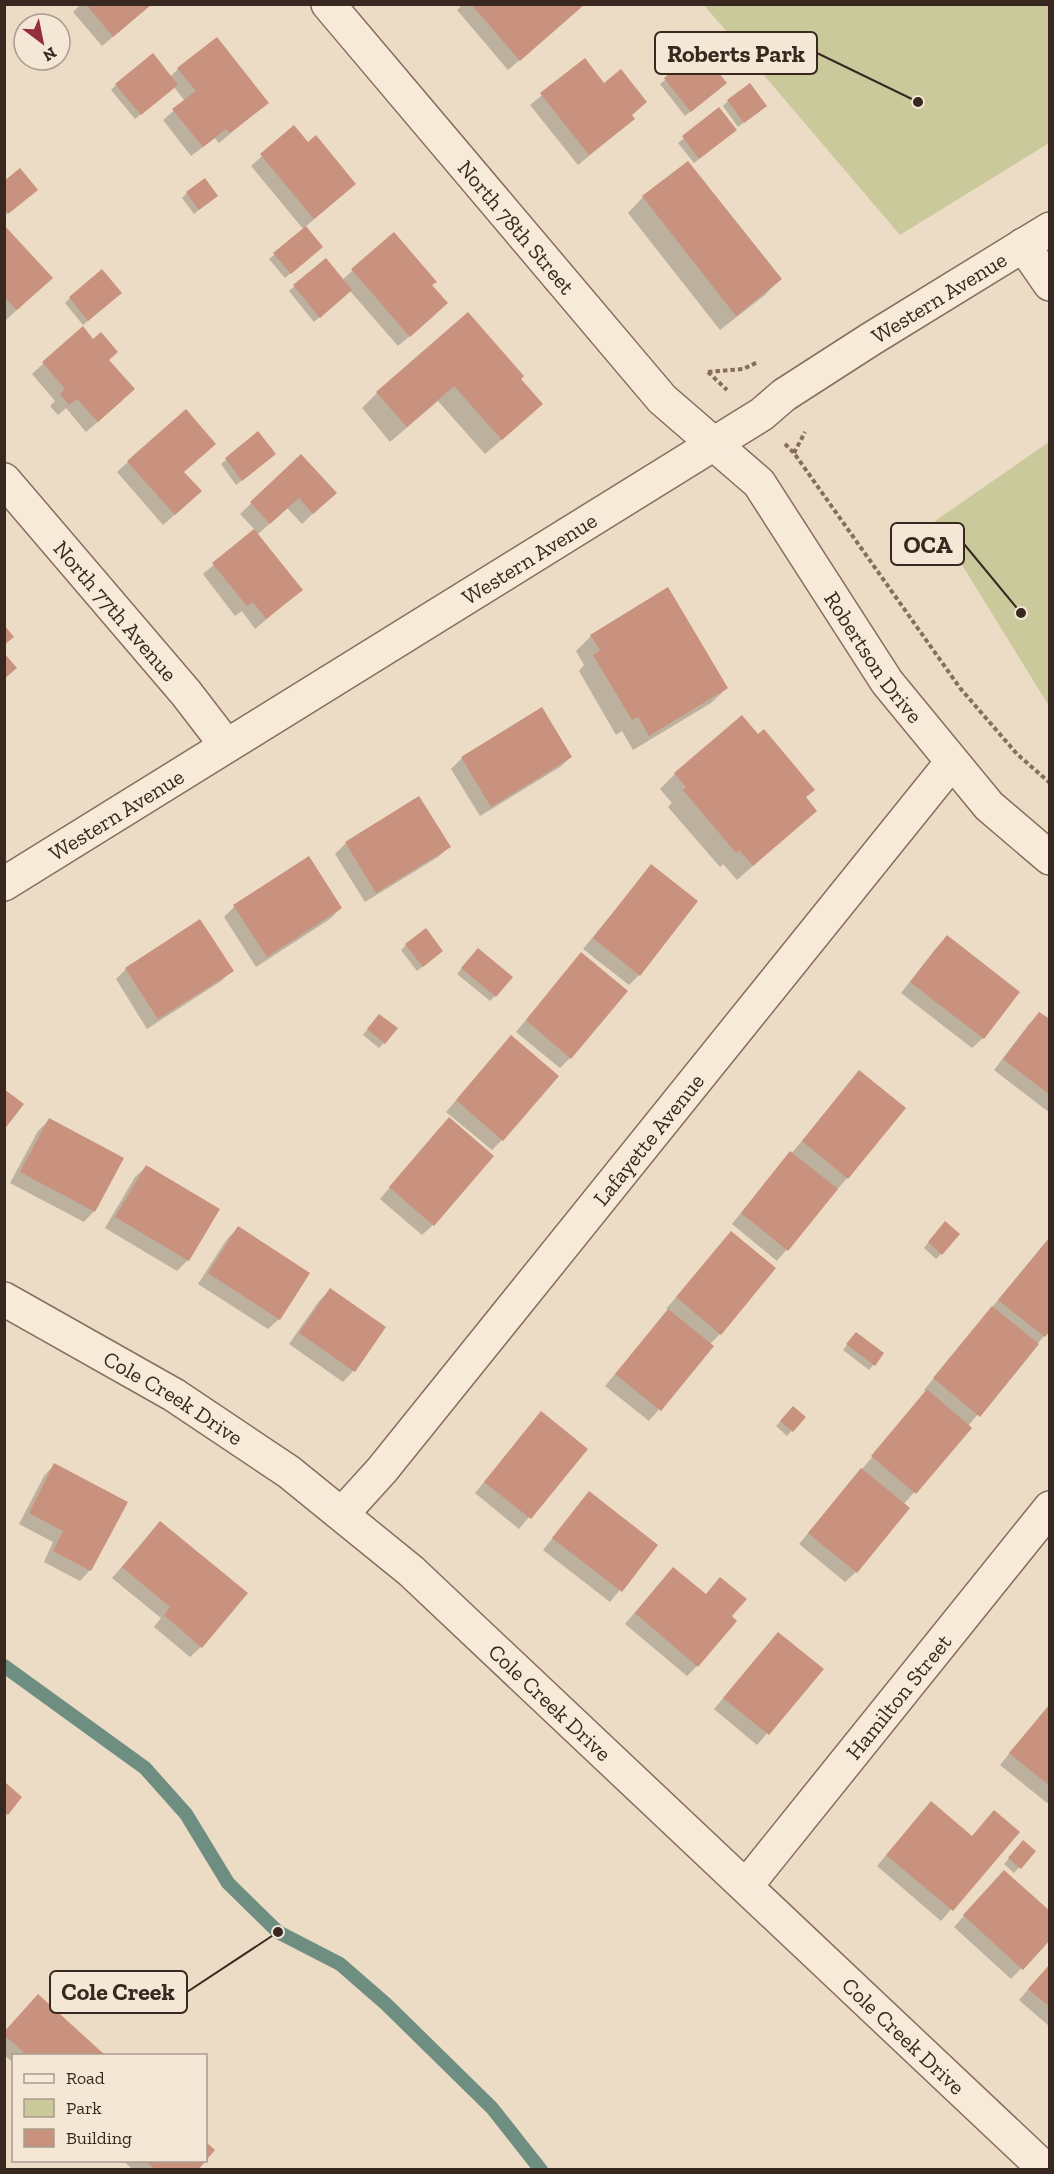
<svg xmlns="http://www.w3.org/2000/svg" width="1054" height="2174" font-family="'Zilla Slab',serif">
<rect width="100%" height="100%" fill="#ecdcc6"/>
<!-- green -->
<path fill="#cac99b" d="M 704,5 L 1049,5 L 1049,143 L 900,235 Z
M 1049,442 L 1049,706 L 935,521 Z"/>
<!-- shadow -->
<path fill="#0003" d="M 81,4 L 152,4 L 102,46 L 73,12 Z
M 463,4 L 535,4 L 537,7 L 541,4 L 585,4 L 508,70 L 457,10 Z
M 700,52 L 720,88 L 685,116 L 660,84 Z
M 585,60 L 604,85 L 645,102 L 631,116 L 633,119 L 622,129 L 578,165 L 530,105 Z
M 178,69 L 267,103 L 219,143 L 215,138 L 191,156 L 163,120 L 185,101 L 174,87 L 135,119 L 111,90 L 116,85 L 170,77 Z
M 728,101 L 760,111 L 738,127 L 723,106 Z
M 719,109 L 730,135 L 694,163 L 678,143 Z
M 294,127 L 344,194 L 305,227 L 321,247 L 285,278 L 269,259 L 304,230 L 251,166 Z
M 687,163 L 780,279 L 765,295 L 720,330 L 628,213 L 643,197 Z
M 187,193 L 216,196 L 194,214 L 182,198 Z
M 4,228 L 40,288 L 6,320 L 4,319 Z
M 394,234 L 431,286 L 436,314 L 398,346 L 350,291 L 314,322 L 289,291 L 326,260 L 342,280 Z
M 70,298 L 115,298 L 83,325 L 65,303 Z
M 82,328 L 107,360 L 123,400 L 86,432 L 66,408 L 58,415 L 50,406 L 55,401 L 32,374 Z
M 519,379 L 525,419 L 485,454 L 438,401 L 390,442 L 362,408 L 377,393 Z
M 258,434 L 269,459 L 236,485 L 221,464 Z
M 301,456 L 324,503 L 302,524 L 287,508 L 257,535 L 301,590 L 255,629 L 242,611 L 235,616 L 203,574 L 255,530 L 240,514 Z
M 128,462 L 183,472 L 189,502 L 163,525 L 117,472 Z
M 591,636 L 727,688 L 711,703 L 633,750 L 622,731 L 616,735 L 579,671 L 584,665 L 576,651 Z
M 542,709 L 571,757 L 560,767 L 480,816 L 451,769 L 462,758 Z
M 675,774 L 805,798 L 815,811 L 737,880 L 723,864 L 720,867 L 668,807 L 672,803 L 660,789 Z
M 346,843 L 449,847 L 438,857 L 365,902 L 335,854 Z
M 651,866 L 639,975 L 629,985 L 583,949 Z
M 234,907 L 341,908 L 330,919 L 256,967 L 224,917 Z
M 947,937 L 983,1038 L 972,1048 L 901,993 L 936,948 Z
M 406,945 L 436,956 L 417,971 L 401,950 Z
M 473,955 L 495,996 L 490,1001 L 457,974 Z
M 571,965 L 570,1058 L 560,1068 L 516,1032 Z
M 126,969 L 232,971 L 221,981 L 147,1029 L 116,979 Z
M 1040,1014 L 1050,1021 L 1050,1113 L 994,1070 L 1029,1024 Z
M 374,1021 L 384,1043 L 379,1048 L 363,1035 Z
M 501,1048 L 502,1140 L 492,1150 L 446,1112 Z
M 859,1072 L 847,1178 L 777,1261 L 732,1224 L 780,1164 L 791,1154 Z
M 49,1120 L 94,1211 L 84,1222 L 10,1183 L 38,1131 Z
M 438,1130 L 433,1225 L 422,1235 L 380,1199 Z
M 146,1167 L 188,1260 L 177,1271 L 105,1228 L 135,1177 Z
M 238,1228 L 279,1319 L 268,1329 L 198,1284 L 227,1239 Z
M 940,1228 L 941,1254 L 936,1259 L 924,1248 Z
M 731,1233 L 720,1334 L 709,1345 L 712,1347 L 649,1421 L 605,1386 L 669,1310 L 666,1309 Z
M 1050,1237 L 1050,1329 L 968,1426 L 970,1428 L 903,1505 L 856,1572 L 845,1582 L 799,1544 L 927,1392 L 924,1390 Z
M 330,1290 L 384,1328 L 353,1371 L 343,1382 L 289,1344 L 319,1301 Z
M 852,1339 L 882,1354 L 869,1370 L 843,1350 Z
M 793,1408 L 804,1417 L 787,1436 L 776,1426 Z
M 541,1413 L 586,1449 L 519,1529 L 475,1493 Z
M 54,1465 L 90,1570 L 80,1581 L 44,1562 L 53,1542 L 19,1524 L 44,1476 Z
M 589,1493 L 656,1545 L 610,1602 L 543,1550 Z
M 160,1523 L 201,1647 L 190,1657 L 154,1627 L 161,1618 L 112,1578 Z
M 663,1579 L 705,1595 L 730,1616 L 697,1666 L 687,1676 L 625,1624 Z
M 778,1634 L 822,1669 L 757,1745 L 714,1709 Z
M 1050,1704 L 1050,1800 L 1047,1803 L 1000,1765 Z
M 921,1814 L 971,1837 L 1018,1832 L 941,1921 L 877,1866 Z
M 1019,1847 L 1034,1851 L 1014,1873 L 1004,1864 Z
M 993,1883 L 1050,1938 L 1011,1979 L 954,1927 Z
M 1050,1964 L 1050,2027 L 1019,2000 Z
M 4,2033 L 104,2056 L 14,2056 L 14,2063 L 4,2055 Z
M 123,2160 L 204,2160 L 196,2170 L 133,2170 Z"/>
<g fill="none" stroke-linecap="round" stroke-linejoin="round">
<!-- stream -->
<path stroke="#6e8e82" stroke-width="14" d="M 4,1666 L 145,1768 L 186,1814 L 228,1883 L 278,1932 L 340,1964 L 386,2004 L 492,2108 L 541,2170"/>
</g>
<!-- building -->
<path fill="#c9927e" d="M 86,4 L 152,4 L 113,37 Z
M 471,4 L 538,5 L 585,4 L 520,61 Z
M 217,37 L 269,103 L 230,133 L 226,129 L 203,147 L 172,109 L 196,91 L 177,68 Z
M 700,50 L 727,83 L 691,112 L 664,78 Z
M 153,53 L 178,85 L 141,115 L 115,84 Z
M 585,58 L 604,83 L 621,69 L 647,102 L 632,115 L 635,119 L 589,155 L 540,93 Z
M 750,83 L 767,106 L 744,123 L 727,100 Z
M 719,107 L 737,130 L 699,159 L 682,136 Z
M 294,125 L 308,142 L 316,135 L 356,184 L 314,219 L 260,154 Z
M 688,161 L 782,279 L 736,316 L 642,196 Z
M 20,168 L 38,190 L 8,214 L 4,210 L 4,181 Z
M 205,178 L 218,196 L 199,210 L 186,192 Z
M 4,225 L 53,278 L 17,310 L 4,297 Z
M 306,226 L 323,247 L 291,274 L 273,253 Z
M 394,232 L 437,282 L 432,285 L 448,303 L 410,337 L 351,269 Z
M 326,258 L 352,290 L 320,318 L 293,285 Z
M 102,269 L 122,293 L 88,321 L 69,297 Z
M 468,312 L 524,376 L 521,379 L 543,404 L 502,440 L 454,386 L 407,427 L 376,392 Z
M 83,326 L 93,339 L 101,332 L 118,352 L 109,360 L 135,389 L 98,422 L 77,399 L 69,405 L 60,394 L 65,389 L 42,362 Z
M 186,409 L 216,444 L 184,472 L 202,491 L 175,515 L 127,461 Z
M 258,431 L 276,454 L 242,481 L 225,458 Z
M 301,454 L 337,493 L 313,514 L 299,498 L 270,524 L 250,502 Z
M 254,529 L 303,590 L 266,619 L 253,602 L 247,606 L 212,563 Z
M 668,587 L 728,688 L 649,736 L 638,717 L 632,720 L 593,655 L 600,650 L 590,635 Z
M 4,625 L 14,637 L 4,645 Z
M 4,653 L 17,668 L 4,679 Z
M 542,707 L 572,757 L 491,807 L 461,757 Z
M 742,715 L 758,734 L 764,729 L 815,790 L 806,797 L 817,811 L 753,866 L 739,850 L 736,853 L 683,790 L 686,787 L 674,773 Z
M 419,796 L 451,847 L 376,893 L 345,842 Z
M 309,856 L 342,908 L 267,957 L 233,905 Z
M 651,864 L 698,901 L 640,976 L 593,938 Z
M 200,919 L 234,971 L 158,1019 L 125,968 Z
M 426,928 L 443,951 L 423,967 L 405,944 Z
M 947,935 L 1020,992 L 984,1039 L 910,982 Z
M 478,948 L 513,977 L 496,997 L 461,968 Z
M 581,952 L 628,991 L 571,1059 L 526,1020 Z
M 1039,1012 L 1050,1019 L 1050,1095 L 1003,1059 Z
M 379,1014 L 398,1028 L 385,1044 L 367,1029 Z
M 511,1035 L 559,1076 L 503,1141 L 456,1100 Z
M 859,1070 L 906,1108 L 848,1179 L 802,1141 Z
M 4,1089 L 24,1104 L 4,1130 Z
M 449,1117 L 494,1156 L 434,1226 L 389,1187 Z
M 49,1118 L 124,1158 L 95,1212 L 20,1172 Z
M 790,1151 L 838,1189 L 788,1251 L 741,1213 Z
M 146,1165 L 220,1209 L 189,1261 L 115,1217 Z
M 945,1221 L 960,1234 L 942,1255 L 928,1242 Z
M 238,1226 L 310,1273 L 280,1320 L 208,1273 Z
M 731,1231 L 776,1268 L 721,1335 L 676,1297 Z
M 1050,1237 L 1050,1331 L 1045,1337 L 998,1300 Z
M 330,1288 L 386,1327 L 355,1372 L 299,1333 Z
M 992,1306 L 1039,1344 L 980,1417 L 933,1378 Z
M 668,1309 L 714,1346 L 661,1411 L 615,1374 Z
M 856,1332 L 884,1353 L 875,1366 L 846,1344 Z
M 927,1389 L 972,1428 L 916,1494 L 871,1456 Z
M 793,1406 L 806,1417 L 793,1432 L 780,1421 Z
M 541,1411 L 588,1449 L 531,1519 L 484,1482 Z
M 54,1463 L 128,1502 L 91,1571 L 53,1551 L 63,1531 L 29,1513 Z
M 861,1468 L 910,1508 L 857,1573 L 808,1533 Z
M 589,1491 L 658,1545 L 622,1592 L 552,1538 Z
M 160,1521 L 248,1593 L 202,1648 L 164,1615 L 170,1607 L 122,1567 Z
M 673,1567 L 706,1594 L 720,1577 L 747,1599 L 732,1616 L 737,1621 L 698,1667 L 635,1613 Z
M 778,1632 L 824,1669 L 769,1735 L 723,1698 Z
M 1050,1704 L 1050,1786 L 1009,1753 Z
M 6,1783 L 22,1797 L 8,1815 L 4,1813 Z
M 931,1801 L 972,1836 L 994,1810 L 1020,1832 L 953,1911 L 886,1855 Z
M 1023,1840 L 1036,1851 L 1021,1869 L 1008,1858 Z
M 1004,1870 L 1050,1911 L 1050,1940 L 1023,1970 L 963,1915 Z
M 1050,1964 L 1050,2007 L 1028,1989 Z
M 38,1994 L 106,2056 L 28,2056 L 4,2035 L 4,2032 Z
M 206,2142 L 215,2150 L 198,2170 L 155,2170 L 145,2160 L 206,2160 Z"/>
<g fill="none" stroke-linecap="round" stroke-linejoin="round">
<defs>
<g id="minor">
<path id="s1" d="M 328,4 L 662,399 L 759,483 L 887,682 L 989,806 L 1050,858"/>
<path d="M 1023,245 L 1050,284"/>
<path id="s2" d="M 4,480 L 186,693 L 226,745"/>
<path id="s3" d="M 4,884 L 762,414 L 784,395 L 871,339 L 1050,229"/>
<path id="s4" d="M 4,1299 L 174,1395 L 289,1472 L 411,1571 L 1046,2170"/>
<path id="s5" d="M 342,1514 L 382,1470 L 952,762"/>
<path id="s6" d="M 746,1886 L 1050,1508"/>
</g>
</defs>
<!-- minor casing -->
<use href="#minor" stroke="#876d5d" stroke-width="36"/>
<!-- path -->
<path stroke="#876d5d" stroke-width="4" stroke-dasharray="4.5 3" stroke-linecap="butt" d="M 708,372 L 727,390
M 708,372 L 743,369 L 758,362
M 785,444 L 794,453 L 960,688 L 1017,754 L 1050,783
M 794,453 L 805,432"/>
<!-- minor -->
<use href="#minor" stroke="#f7ead9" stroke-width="33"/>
</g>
<g text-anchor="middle" stroke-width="4.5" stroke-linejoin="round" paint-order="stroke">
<!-- street labels -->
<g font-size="22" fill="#382820" stroke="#f4e7d6">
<text dy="8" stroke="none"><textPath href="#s1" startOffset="292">North 78th Street</textPath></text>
<text dy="8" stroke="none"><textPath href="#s3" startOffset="1104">Western Avenue</textPath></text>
<text dy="8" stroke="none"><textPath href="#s3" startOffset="618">Western Avenue</textPath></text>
<text dy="8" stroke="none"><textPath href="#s2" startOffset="172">North 77th Avenue</textPath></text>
<text dy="8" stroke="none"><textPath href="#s1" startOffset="854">Robertson Drive</textPath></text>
<text dy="8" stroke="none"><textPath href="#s3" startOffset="132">Western Avenue</textPath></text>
<text dy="8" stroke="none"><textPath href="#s5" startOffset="484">Lafayette Avenue</textPath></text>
<text dy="8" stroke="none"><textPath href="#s4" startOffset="196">Cole Creek Drive</textPath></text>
<text dy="8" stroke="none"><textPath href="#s6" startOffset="243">Hamilton Street</textPath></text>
<text dy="8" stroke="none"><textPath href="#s4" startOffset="682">Cole Creek Drive</textPath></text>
<text dy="8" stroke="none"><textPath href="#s4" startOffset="1168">Cole Creek Drive</textPath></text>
</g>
</g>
<!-- callouts -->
<path fill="none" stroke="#382820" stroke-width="2" d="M918 102L817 53M1021 613L964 544M278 1932L187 1992"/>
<g fill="#382820" stroke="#f4e7d6" stroke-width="2">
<circle cx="918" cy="102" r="6"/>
<circle cx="1021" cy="613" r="6"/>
<circle cx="278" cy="1932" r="6"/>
</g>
<g fill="#f4e7d6" stroke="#382820" stroke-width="2">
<rect x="655" y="32" width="162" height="42" rx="6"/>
<rect x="891" y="523" width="73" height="42" rx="6"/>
<rect x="50" y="1971" width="137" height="42" rx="6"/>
</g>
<g font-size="24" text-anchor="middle" font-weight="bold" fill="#382820">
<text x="736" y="62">Roberts Park</text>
<text x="928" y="553">OCA</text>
<text x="118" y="2000">Cole Creek</text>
</g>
<!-- border -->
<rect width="1054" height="2174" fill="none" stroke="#382820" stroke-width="12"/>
<!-- legend -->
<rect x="12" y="2054" width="195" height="108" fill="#f4e7d6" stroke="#a99b8d" stroke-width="1.5"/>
<rect x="24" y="2074" width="30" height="9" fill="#f7ead9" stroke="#a99b8d" stroke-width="1.5"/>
<text x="66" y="2084" font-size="18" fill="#382820">Road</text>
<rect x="24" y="2099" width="30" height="18" fill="#cac99b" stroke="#a99b8d" stroke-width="1.5"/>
<text x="66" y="2114" font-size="18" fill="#382820">Park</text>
<rect x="24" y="2129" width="30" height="18" fill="#c9927e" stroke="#a99b8d" stroke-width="1.5"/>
<text x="66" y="2144" font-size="18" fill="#382820">Building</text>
<!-- north arrow -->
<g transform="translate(42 42) rotate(148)"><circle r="28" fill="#f4e7d6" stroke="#a99b8d" stroke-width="1.5"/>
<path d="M0-4.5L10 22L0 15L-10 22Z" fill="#932f3f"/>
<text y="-9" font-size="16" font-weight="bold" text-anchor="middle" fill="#382820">N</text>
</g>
</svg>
